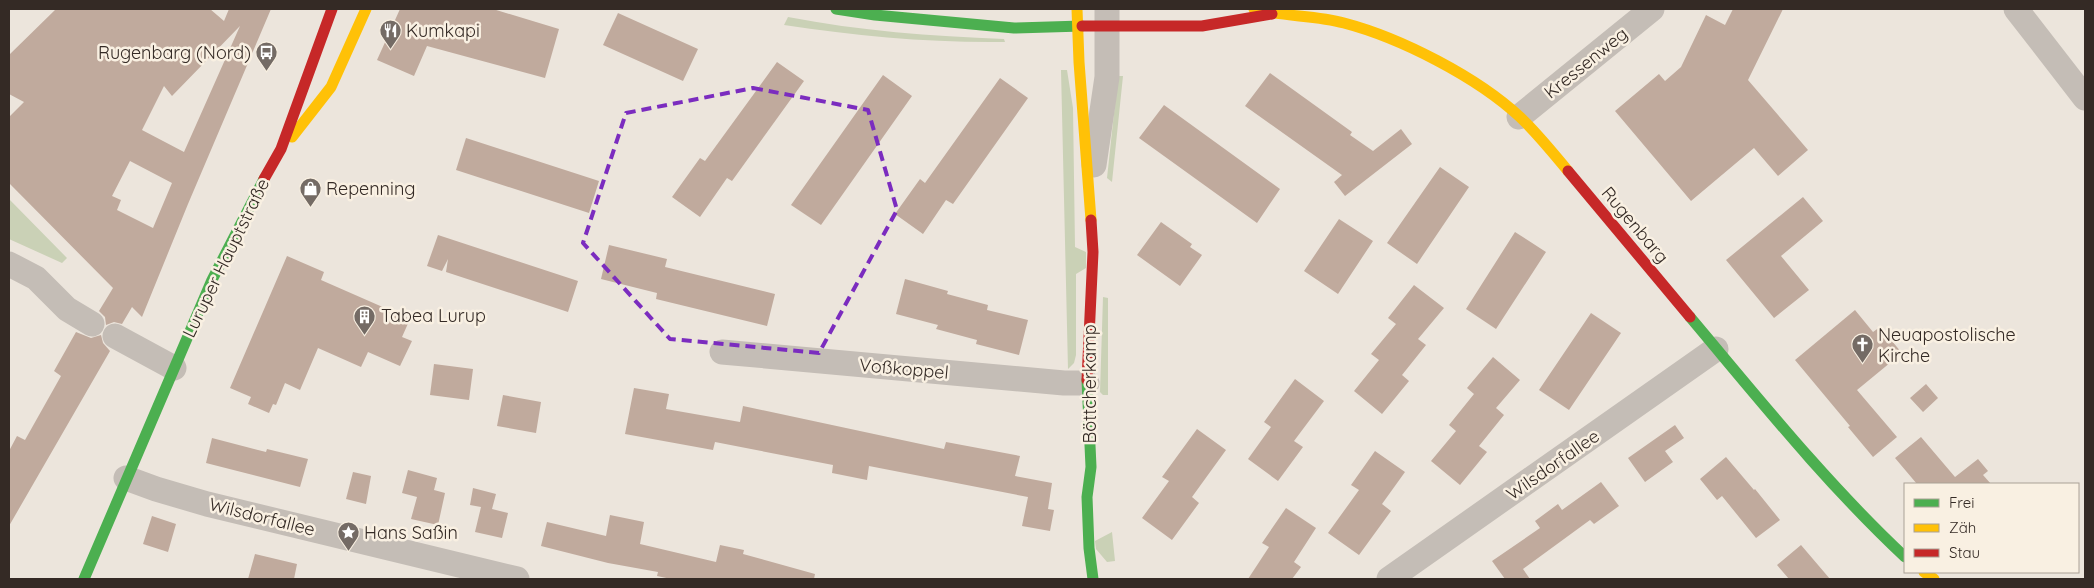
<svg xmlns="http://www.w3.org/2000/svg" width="2094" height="588" font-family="Quicksand,sans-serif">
<rect width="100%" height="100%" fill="#ece5dc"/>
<!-- green -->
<path fill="#cad1b6" d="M 788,17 C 860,31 931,36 1004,39 L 1005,42 C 930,43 858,36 784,25 Z
M 1061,70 L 1067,70 L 1073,108 L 1075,247 L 1086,252 L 1086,268 L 1076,274 L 1076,355 L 1074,363 L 1068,369 Z
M 1118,76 L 1123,76 L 1112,182 L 1107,178 Z
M 9,199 L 67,258 L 62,263 L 9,239 Z
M 1103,297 L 1108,298 L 1108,395 L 1103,395 L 1100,392 Z
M 1112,532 L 1115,561 L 1107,562 L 1096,549 L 1095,541 Z"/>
<!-- building -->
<path fill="#c0aa9d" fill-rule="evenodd" d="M 56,9 L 210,9 L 224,21 L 229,9 L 271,9 L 188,204 L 142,317 L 132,307 L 122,324 L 114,322 L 106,325 L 105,317 L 99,311 L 113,288 L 9,183 L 9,117 L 24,102 L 9,94 L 9,55 ZM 240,26 L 184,152 L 142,130 L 164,86 L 172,96 ZM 130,161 L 172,183 L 153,228 L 117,210 L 121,200 L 112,196 Z
M 400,9 L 493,9 L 559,29 L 545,78 L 427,46 L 414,76 L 377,60 Z
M 1733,9 L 1783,9 L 1748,80 L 1808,150 L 1778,176 L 1754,148 L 1691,201 L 1615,111 L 1659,74 L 1665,81 L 1681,67 L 1706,15 L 1725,25 Z
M 618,13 L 698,49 L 683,81 L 603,45 Z
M 777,62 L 804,81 L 732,181 L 727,178 L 700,217 L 672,197 L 700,158 L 705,161 Z
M 1270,73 L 1352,132 L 1350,135 L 1373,151 L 1401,129 L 1412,144 L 1345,196 L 1334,182 L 1342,175 L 1245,106 Z
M 883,75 L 912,96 L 821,225 L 791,205 Z
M 1000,78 L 1028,98 L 953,204 L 946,200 L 923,234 L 895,214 L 920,179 L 925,183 Z
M 1164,105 L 1280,189 L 1257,223 L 1139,138 Z
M 466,138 L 599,181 L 589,213 L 456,170 Z
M 1440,167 L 1469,187 L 1417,264 L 1387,243 Z
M 1803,197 L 1823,221 L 1781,256 L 1809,290 L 1774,318 L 1726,260 Z
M 1339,219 L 1373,241 L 1338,294 L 1304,271 Z
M 1161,222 L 1192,244 L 1190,247 L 1202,255 L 1180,286 L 1137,255 Z
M 1515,232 L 1546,252 L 1496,329 L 1466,309 Z
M 438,235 L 578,281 L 568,312 L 446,272 L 448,259 L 442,271 L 427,266 Z
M 609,245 L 667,259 L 665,267 L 775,294 L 767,326 L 656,299 L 657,293 L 601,279 Z
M 287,256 L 324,272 L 321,280 L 410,319 L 402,337 L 412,341 L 400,366 L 368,352 L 361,367 L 318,348 L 300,390 L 285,383 L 276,405 L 273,404 L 269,413 L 248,404 L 251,397 L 230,388 Z
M 905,279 L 948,291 L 947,294 L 988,305 L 987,310 L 1028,320 L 1019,355 L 976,344 L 977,340 L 936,329 L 938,325 L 896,314 Z
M 1414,285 L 1444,308 L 1418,339 L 1426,345 L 1402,375 L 1409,381 L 1382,414 L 1354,391 L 1379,360 L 1371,354 L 1396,324 L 1388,318 Z
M 1855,310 L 1873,332 L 1880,327 L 1902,353 L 1857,390 L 1897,437 L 1873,457 L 1848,427 L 1850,426 L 1795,360 Z
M 1591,313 L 1621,333 L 1569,410 L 1539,390 Z
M 76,332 L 91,338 L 101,335 L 103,343 L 110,351 L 9,526 L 9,451 L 17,436 L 25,440 L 61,376 L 54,371 Z
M 1493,357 L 1520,380 L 1496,408 L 1504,415 L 1479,446 L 1487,452 L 1460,485 L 1431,461 L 1456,431 L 1449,425 L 1474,394 L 1467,388 Z
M 434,364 L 473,369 L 469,400 L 430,395 Z
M 1295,379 L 1324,401 L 1294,441 L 1303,447 L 1278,481 L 1248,459 L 1271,427 L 1264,422 Z
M 1926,384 L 1938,398 L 1923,412 L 1910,398 Z
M 634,388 L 669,394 L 666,409 L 740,422 L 743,406 L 944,449 L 946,442 L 1020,456 L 1015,476 L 1052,483 L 1048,509 L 1054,510 L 1050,531 L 1022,526 L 1028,497 L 869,466 L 867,480 L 832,473 L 833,465 L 715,442 L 713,450 L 625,434 Z
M 503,395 L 541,402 L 536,433 L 497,426 Z
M 1675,425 L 1684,438 L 1665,451 L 1673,462 L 1645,482 L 1628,458 Z
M 1197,429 L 1226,450 L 1192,497 L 1199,503 L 1172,540 L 1142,518 L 1169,481 L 1162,477 Z
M 1921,437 L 1955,477 L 1978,459 L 1988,471 L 1983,475 L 1991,484 L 1917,484 L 1895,458 Z
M 212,438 L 266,452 L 267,449 L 308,459 L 300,487 L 206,463 Z
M 1375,451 L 1405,472 L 1382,504 L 1391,511 L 1359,555 L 1328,533 L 1359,490 L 1351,485 Z
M 1726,457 L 1754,490 L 1755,489 L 1780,520 L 1756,538 L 1722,496 L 1717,500 L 1700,479 Z
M 408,470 L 437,478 L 434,490 L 445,493 L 438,525 L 411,519 L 417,497 L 402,493 Z
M 353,472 L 371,476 L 366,504 L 346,499 Z
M 1601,482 L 1619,506 L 1594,524 L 1590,520 L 1523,569 L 1530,579 L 1505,579 L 1492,561 L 1540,528 L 1535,521 L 1558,504 L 1562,510 Z
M 473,488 L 496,494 L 492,509 L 508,513 L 502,538 L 475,532 L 481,507 L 470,505 Z
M 1286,508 L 1316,528 L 1294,562 L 1301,567 L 1292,579 L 1248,579 L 1269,547 L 1262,543 Z
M 610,515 L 644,522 L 640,544 L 716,562 L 720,545 L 744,550 L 743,554 L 815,574 L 814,579 L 671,579 L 657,576 L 658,572 L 608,563 L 541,546 L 547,522 L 606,536 Z
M 152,516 L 176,524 L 168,552 L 143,544 Z
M 1801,545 L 1830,579 L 1789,579 L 1777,565 Z
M 255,554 L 297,564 L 294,579 L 248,579 Z"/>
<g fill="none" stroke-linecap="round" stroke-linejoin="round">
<!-- street -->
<path stroke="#c4bdb6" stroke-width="25" d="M 2016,9 L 2085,98
M 1519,117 L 1652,9
M 1094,165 L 1107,77 L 1107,9
M 9,264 L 36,278 L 67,309 L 92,324
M 115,336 L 174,368
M 722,352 L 1064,383 L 1087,383
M 126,478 L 156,489 L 207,504 L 517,579
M 1389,579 L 1716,349"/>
<!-- fast -->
<path stroke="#4caf50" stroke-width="11" d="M 836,9 L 875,15 L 1014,28 L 1082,26
M 1690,317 C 1759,399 1826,483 1905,557
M 1087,380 L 1091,467 L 1087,497 L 1089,548 L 1093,579
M 84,579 L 212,280 L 264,179"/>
<!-- slow -->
<path stroke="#ffc107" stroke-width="11" d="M 1077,9 L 1079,62 L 1091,220
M 1254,9 C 1284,17 1315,15 1344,23 C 1401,38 1477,77 1520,117 C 1538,134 1553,153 1568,171
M 292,137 L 331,87 L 366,9
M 1924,572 L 1934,579"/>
<!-- jam -->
<path stroke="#c62828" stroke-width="11" d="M 1082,26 L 1202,26 L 1272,14
M 1568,171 L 1690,317
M 264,179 L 281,149 L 332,9
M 1087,380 L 1093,252 L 1091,220"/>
</g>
<!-- marked area -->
<path fill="none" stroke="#7b2cbf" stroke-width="4" stroke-dasharray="10 6" stroke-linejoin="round" d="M 753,88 L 868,110 L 897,210 L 819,353 L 670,339 L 583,243 L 626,113 Z"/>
<!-- icons -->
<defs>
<symbol id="restaurant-pin" viewBox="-11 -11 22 30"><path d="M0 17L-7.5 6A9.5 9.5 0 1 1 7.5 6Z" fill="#746b65" stroke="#f9f0e2"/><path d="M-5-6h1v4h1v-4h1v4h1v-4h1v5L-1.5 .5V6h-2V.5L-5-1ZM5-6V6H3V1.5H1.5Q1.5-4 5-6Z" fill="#fff"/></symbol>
<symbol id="bus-pin" viewBox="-11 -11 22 30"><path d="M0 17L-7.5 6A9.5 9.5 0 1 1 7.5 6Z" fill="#746b65" stroke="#f9f0e2"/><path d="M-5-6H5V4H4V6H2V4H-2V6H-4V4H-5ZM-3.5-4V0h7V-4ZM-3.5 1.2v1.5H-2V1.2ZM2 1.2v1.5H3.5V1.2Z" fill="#fff"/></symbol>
<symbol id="shop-pin" viewBox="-11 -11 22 30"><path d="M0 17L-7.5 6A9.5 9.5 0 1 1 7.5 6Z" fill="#746b65" stroke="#f9f0e2"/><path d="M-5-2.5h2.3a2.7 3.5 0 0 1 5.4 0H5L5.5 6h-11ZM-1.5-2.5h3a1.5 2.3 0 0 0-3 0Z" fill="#fff"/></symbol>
<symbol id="building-pin" viewBox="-11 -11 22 30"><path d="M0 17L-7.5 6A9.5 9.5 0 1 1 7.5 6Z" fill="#746b65" stroke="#f9f0e2"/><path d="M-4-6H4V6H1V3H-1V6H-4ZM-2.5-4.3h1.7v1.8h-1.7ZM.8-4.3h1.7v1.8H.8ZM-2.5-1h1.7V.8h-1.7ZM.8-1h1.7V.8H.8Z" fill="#fff"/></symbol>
<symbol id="church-pin" viewBox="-11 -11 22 30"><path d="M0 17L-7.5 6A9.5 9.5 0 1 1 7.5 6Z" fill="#746b65" stroke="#f9f0e2"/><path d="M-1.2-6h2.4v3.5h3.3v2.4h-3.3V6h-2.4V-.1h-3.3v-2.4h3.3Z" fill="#fff"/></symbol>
<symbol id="sight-pin" viewBox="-11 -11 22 30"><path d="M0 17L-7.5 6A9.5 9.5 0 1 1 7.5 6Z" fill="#746b65" stroke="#f9f0e2"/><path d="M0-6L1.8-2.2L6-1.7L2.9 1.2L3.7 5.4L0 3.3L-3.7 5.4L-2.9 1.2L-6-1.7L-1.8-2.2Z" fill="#fff"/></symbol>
</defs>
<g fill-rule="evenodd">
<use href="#restaurant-pin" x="378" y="18" width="25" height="34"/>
<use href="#bus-pin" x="254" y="40" width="25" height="34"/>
<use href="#shop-pin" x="298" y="176" width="25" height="34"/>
<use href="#building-pin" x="352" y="304" width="25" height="34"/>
<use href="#church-pin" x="1850" y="332" width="25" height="34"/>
<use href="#sight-pin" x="336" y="520" width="25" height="34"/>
</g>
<g text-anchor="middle" stroke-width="5" stroke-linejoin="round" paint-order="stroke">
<!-- poi labels -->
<g font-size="18" fill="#342a25" stroke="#f9f0e2" text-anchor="start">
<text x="406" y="37">Kumkapi</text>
<text x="251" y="59" text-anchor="end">Rugenbarg (Nord)</text>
<text x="326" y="195">Repenning</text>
<text x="381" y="322">Tabea Lurup</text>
<text x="1878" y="341">Neuapostolische<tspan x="1878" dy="21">Kirche</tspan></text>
<text x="364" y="539">Hans Saßin</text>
</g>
<!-- street labels -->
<g font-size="18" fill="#342a25" stroke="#f9f0e2">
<text transform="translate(1586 63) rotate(-39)" y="6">Kressenweg</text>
<text transform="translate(1635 225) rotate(50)" y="6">Rugenbarg</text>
<text transform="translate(226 258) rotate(-64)" y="6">Luruper Hauptstraße</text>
<text transform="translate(904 369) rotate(5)" y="6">Voßkoppel</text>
<text transform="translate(1090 384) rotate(-90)" y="6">Böttcherkamp</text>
<text transform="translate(1553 465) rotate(-35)" y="6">Wilsdorfallee</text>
<text transform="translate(262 517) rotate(14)" y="6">Wilsdorfallee</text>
</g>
</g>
<!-- border -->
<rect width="2094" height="588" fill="none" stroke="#342a25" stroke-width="20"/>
<!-- legend -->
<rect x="1904" y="483" width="175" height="90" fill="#f9f0e2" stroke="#aaa196"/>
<rect x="1914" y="499" width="25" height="8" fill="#4caf50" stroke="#aaa196"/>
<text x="1949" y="508" font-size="15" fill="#342a25">Frei</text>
<rect x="1914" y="524" width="25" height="8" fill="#ffc107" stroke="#aaa196"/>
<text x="1949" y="533" font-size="15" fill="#342a25">Zäh</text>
<rect x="1914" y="549" width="25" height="8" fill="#c62828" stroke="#aaa196"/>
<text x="1949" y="558" font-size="15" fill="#342a25">Stau</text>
</svg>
